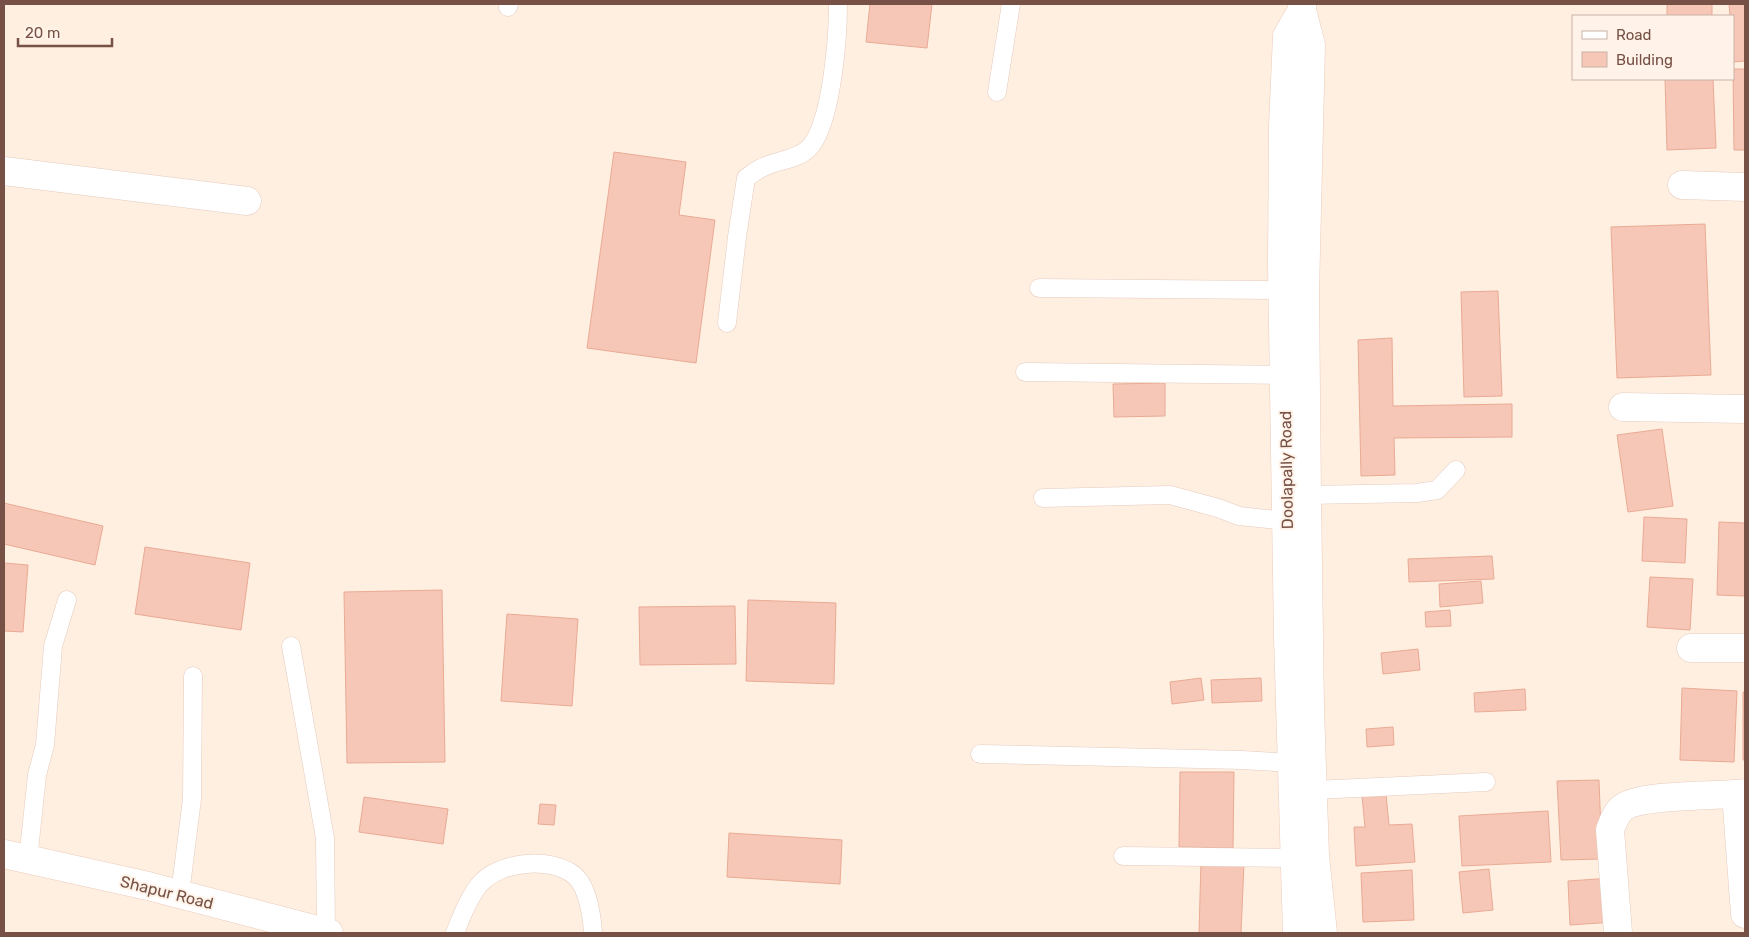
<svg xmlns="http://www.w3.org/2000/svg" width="1749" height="937" font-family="Rubik,sans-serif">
<rect width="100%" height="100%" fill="#feefe1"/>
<!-- building -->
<path fill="#f6c7b6" stroke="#eaaa95" d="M 870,4 L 932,4 L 927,48 L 866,42 Z
M 1667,4 L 1712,4 L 1712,16 L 1667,16 Z
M 1729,4 L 1745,4 L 1745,61 L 1733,62 L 1733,16 L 1730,16 Z
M 1733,69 L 1745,69 L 1745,150 L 1734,150 Z
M 1665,79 L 1713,79 L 1716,148 L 1667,150 Z
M 614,152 L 686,162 L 679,215 L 715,220 L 696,363 L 587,348 Z
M 1705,224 L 1711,375 L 1617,378 L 1611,227 Z
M 1498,291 L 1502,396 L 1464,397 L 1461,292 Z
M 1392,338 L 1393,406 L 1512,404 L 1512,437 L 1394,438 L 1395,475 L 1361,476 L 1358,340 Z
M 1165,383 L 1165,416 L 1114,417 L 1113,384 Z
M 1662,429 L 1673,506 L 1628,512 L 1617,435 Z
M 4,503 L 103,526 L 95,565 L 4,544 Z
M 1644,517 L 1687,519 L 1685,563 L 1642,561 Z
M 1719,522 L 1745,523 L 1745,596 L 1717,595 Z
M 145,547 L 250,563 L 241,630 L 135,614 Z
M 1492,556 L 1494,579 L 1409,582 L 1408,559 Z
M 4,563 L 28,565 L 23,632 L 4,631 Z
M 1650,577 L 1693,579 L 1690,630 L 1647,627 Z
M 1481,581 L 1483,603 L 1440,607 L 1439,584 Z
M 442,590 L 445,762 L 347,763 L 344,592 Z
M 748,600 L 836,603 L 834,684 L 746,681 Z
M 735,606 L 736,664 L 640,665 L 639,607 Z
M 1450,610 L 1451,626 L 1426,627 L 1425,612 Z
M 507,614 L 578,619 L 572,706 L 501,701 Z
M 1418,649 L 1420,670 L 1383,674 L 1381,653 Z
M 1201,678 L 1204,700 L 1172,704 L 1170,682 Z
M 1261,678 L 1262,701 L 1212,703 L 1211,680 Z
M 1682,688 L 1737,691 L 1734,762 L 1680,760 Z
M 1525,689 L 1526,710 L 1475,712 L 1474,693 Z
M 1743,692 L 1745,692 L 1745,760 L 1743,760 Z
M 1393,727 L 1394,745 L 1367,747 L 1366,729 Z
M 1180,772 L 1234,772 L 1233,848 L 1179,847 Z
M 1599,780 L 1602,859 L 1561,860 L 1557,781 Z
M 1386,794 L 1389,825 L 1412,824 L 1415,862 L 1356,866 L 1354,827 L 1365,827 L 1362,796 Z
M 364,797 L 448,809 L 443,844 L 359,832 Z
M 540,804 L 556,805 L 554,825 L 538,824 Z
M 1548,811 L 1551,862 L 1462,866 L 1459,816 Z
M 729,833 L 842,840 L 840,884 L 727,877 Z
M 1201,861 L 1244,863 L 1241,933 L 1199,933 Z
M 1489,869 L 1493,910 L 1463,913 L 1459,872 Z
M 1412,870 L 1414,920 L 1363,922 L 1361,873 Z
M 1612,878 L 1614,922 L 1570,925 L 1568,881 Z"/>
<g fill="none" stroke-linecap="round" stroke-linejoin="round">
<defs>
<path id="lane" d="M 508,7 L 509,4
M 997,92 L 1011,4
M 1039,288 L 1283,290
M 727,323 L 737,237 L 746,178 C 752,174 759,168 766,166 C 780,160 797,159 808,149 C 832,126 838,36 838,4
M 1025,372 L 1284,375
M 1307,495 L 1417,493 L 1437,490 L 1456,470
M 1043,498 L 1170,495 L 1218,508 L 1239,516 L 1286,521
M 291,646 L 325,838 L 326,932
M 980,754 L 1242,760 L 1292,763
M 1314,790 L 1486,782
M 1123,856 L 1295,858
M 28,860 L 37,775 L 45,745 L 53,646 L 67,600
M 180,894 L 192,799 L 193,676
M 455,933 C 461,917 468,899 479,885 C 498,861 552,856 575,876 C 588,887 592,917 593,933"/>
<path id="street" d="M 4,171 L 247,201
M 1682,185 L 1745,187
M 1623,407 L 1745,409
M 1691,648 L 1745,648
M 1736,794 L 1745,914
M 1618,933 L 1610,830 C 1613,822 1615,815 1621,809 C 1638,793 1718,797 1745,793"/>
<path id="secondary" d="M 1302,4 L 1302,10 L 1311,45 L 1305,292 L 1307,495 L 1310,708 L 1315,856 L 1323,933
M 4,854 L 148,886 L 329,933
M 1297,933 L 1288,637 L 1282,264 L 1283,126 L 1287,36 L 1302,10"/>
</defs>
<!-- lane casing -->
<use href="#lane" stroke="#e5cbbe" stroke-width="19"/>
<!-- street casing -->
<use href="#street" stroke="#e5cbbe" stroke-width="29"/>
<!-- secondary casing -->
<use href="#secondary" stroke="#ebcbbb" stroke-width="29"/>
<!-- lane -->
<use href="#lane" stroke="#fff" stroke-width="18"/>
<!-- street -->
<use href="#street" stroke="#fff" stroke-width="28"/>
<!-- secondary -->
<use href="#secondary" stroke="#fff" stroke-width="28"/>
</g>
<g text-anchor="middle" stroke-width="4" stroke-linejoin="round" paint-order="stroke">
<!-- street labels -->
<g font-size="16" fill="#775145" stroke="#fff3e9">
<text transform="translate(1286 470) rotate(-91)" y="6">Doolapally Road</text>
<text transform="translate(167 892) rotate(14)" y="6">Shapur Road</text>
</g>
</g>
<!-- border -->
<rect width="1749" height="937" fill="none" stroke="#775145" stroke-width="10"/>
<!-- legend -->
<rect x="1572" y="15" width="162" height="65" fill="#fff3e9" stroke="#c9b2a7"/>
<rect x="1582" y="31" width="25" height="8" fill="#ffffff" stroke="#c9b2a7"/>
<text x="1616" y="40" font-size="15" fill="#775145">Road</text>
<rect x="1582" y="52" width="25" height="15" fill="#f6c7b6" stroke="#c9b2a7"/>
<text x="1616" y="65" font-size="15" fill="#775145">Building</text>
<!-- scale -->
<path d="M18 38v8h94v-8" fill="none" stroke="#775145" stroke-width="2.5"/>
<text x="25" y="38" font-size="15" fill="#775145" stroke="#fff3e9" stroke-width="4" paint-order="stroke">20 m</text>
</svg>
